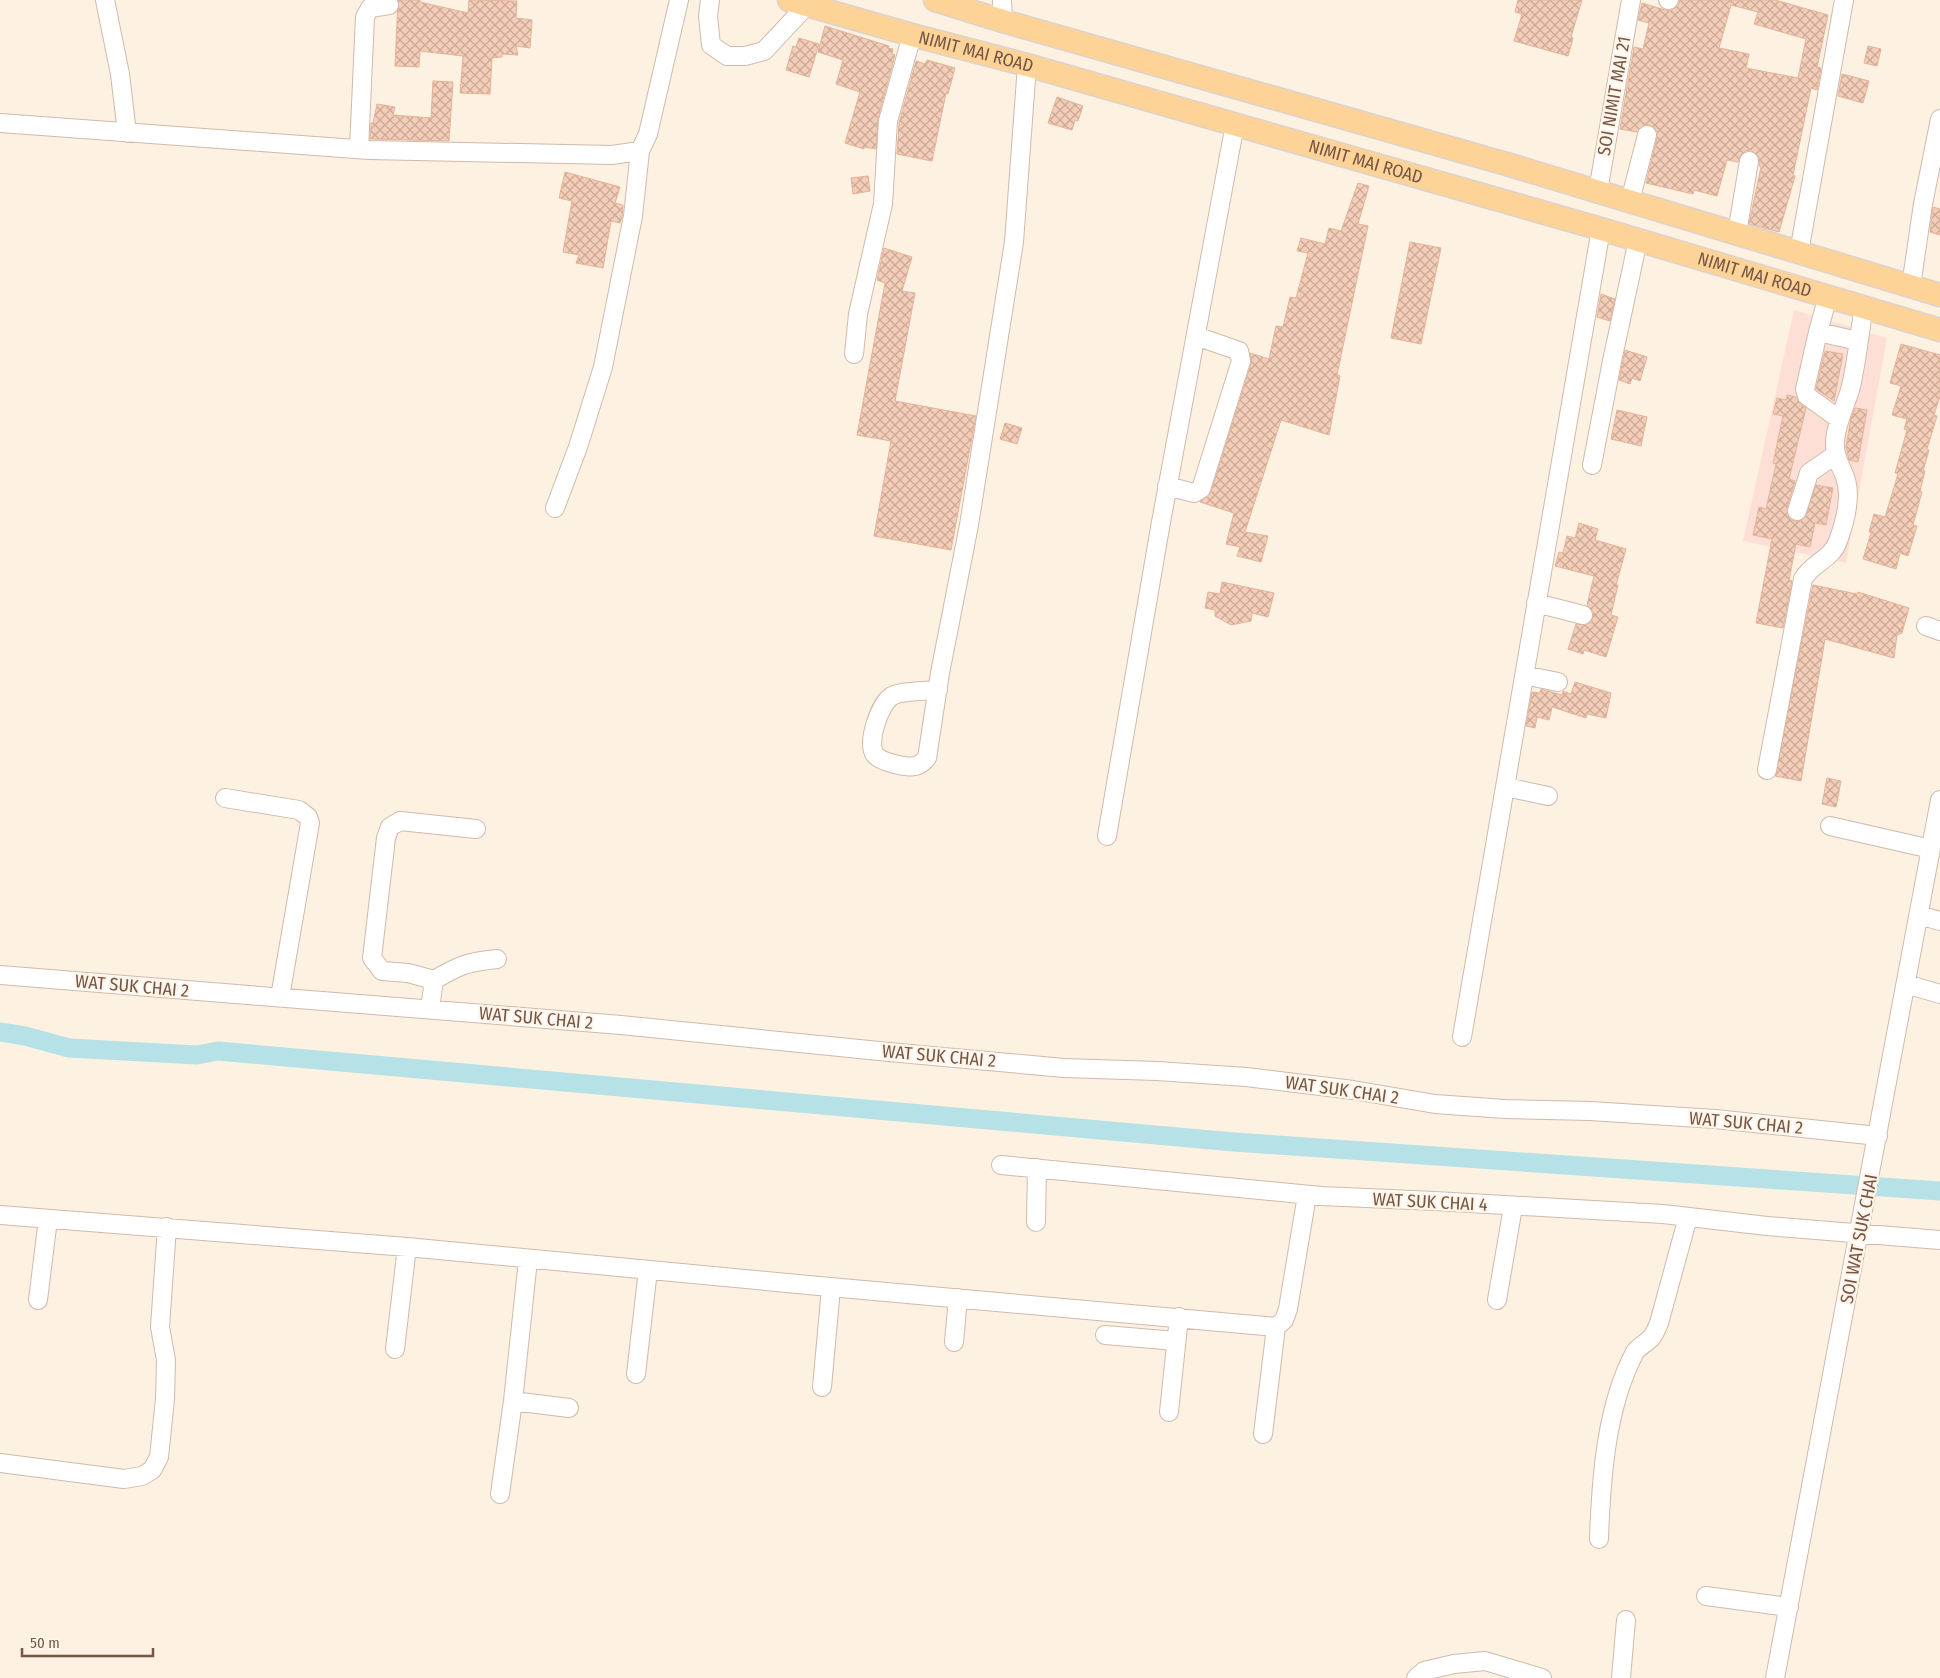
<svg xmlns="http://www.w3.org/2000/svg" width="1940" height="1678" font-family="'Fira Sans Condensed',sans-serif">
<defs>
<pattern id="building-cross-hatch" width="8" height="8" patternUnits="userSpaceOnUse" patternTransform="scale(1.25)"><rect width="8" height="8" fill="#f3cdb8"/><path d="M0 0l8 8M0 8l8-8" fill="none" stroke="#c9a997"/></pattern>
</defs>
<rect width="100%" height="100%" fill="#fdf1e2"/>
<!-- commercial -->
<path fill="#fedfd5" d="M 1794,310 L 1887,338 L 1846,563 L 1743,541 Z"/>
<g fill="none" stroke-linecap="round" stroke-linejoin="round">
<!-- canal -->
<path stroke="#b6e2e7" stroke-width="19" d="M 0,1032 L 25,1036 L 69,1048 L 197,1055 L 218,1051 L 1234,1142 L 1940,1191"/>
</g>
<!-- building -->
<path fill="url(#building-cross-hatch)" stroke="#e6b398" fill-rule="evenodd" d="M 398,0 L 420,0 L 420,2 L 468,13 L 469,0 L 517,1 L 516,18 L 532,20 L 530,48 L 516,46 L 518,55 L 502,54 L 502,57 L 492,58 L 490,94 L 460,93 L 463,56 L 420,51 L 419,67 L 395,66 Z
M 1518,0 L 1582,0 L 1571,37 L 1573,38 L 1568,56 L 1514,41 L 1522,14 L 1515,12 Z
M 1680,0 L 1775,0 L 1828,15 L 1817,67 L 1821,68 L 1817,90 L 1811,88 L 1793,175 L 1795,176 L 1779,232 L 1749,224 L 1761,167 L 1759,166 L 1759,157 L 1755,153 L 1750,150 L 1745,151 L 1741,155 L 1738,162 L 1727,160 L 1717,196 L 1694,190 L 1693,194 L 1646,183 L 1657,138 L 1657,132 L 1654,127 L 1649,125 L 1644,125 L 1637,132 L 1620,129 L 1634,47 L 1643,49 L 1649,23 L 1638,20 L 1642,3 L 1669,11 L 1678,6 ZM 1731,5 L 1758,12 L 1754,24 L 1806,39 L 1798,78 L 1746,68 L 1749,54 L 1719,48 Z
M 825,26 L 889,46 L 888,48 L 893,49 L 892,54 L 895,55 L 878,118 L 876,149 L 864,147 L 864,149 L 845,143 L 860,92 L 836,84 L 843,60 L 818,52 Z
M 799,38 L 819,44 L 809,77 L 786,70 L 793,46 L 796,47 Z
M 1868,46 L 1881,49 L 1877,66 L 1864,63 Z
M 927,60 L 955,68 L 948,94 L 946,93 L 932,161 L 897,154 L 899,123 L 916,61 L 925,64 Z
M 1842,74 L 1869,81 L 1863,103 L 1838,96 Z
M 433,81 L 453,82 L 449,141 L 370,139 L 371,123 L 373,123 L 377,104 L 395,107 L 393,115 L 431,118 Z
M 1057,97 L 1083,106 L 1078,121 L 1075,120 L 1072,130 L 1048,123 Z
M 565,172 L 620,187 L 615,203 L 623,205 L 623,214 L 620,223 L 611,221 L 603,268 L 576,263 L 579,255 L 563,252 L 572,201 L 559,198 Z
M 868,176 L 870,191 L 853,194 L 851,178 Z
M 1358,183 L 1369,186 L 1358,224 L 1368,226 L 1337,375 L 1340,376 L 1329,435 L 1281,420 L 1245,532 L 1268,536 L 1261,562 L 1237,556 L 1240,547 L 1226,544 L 1234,513 L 1200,502 L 1211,492 L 1251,364 L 1250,353 L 1269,359 L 1276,326 L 1283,327 L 1290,297 L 1296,298 L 1308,253 L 1297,251 L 1301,238 L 1325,244 L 1329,228 L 1341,231 Z
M 1933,207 L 1940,209 L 1940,235 L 1930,232 Z
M 1410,242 L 1441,248 L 1421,344 L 1391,338 Z
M 884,248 L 912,257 L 902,291 L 915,293 L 895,401 L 976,416 L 951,550 L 874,536 L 891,441 L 857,435 L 885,283 L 877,280 Z
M 1601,294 L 1615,299 L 1610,321 L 1597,317 Z
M 1901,344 L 1940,355 L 1940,396 L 1934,415 L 1937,416 L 1927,449 L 1929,450 L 1923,471 L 1925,471 L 1920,491 L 1922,492 L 1913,525 L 1917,526 L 1908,556 L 1900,553 L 1896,569 L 1863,559 L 1871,533 L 1869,532 L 1874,514 L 1885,517 L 1898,474 L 1895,473 L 1907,430 L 1904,429 L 1907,419 L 1892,415 L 1901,386 L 1890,383 Z
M 1625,350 L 1647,357 L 1640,381 L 1632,378 L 1630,384 L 1619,380 Z
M 1825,351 L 1843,354 L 1834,401 L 1816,389 Z
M 1787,395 L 1796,397 L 1800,404 L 1806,408 L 1789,479 L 1795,481 L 1787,508 L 1789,518 L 1793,521 L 1799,521 L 1804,518 L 1816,485 L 1833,488 L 1826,525 L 1815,523 L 1810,547 L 1796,544 L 1789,580 L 1792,581 L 1783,628 L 1756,623 L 1772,539 L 1753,535 L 1759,507 L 1766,509 L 1776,464 L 1773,463 L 1783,416 L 1773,414 L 1777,398 L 1786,400 Z
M 1855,408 L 1867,410 L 1858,462 L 1849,460 L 1846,447 L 1851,418 Z
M 1617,410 L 1647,417 L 1641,446 L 1611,439 Z
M 1005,423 L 1022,428 L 1017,444 L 1000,439 Z
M 1579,523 L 1598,529 L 1595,540 L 1626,549 L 1616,585 L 1618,585 L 1611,615 L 1618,617 L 1606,657 L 1584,650 L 1583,654 L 1568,649 L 1576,624 L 1586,625 L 1591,622 L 1593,617 L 1593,612 L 1587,605 L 1594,576 L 1555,566 L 1559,552 L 1563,553 L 1567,536 L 1575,538 Z
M 1222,582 L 1274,593 L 1268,617 L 1252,613 L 1251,621 L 1231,625 L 1215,616 L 1215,610 L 1205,608 L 1208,592 L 1220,594 Z
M 1813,585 L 1857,594 L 1858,592 L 1909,608 L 1902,633 L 1897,635 L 1894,658 L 1825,639 L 1801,781 L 1775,776 Z
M 1575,682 L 1611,693 L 1606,718 L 1587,714 L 1586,718 L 1552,707 L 1549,720 L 1537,717 L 1535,728 L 1526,726 L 1532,692 L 1540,693 L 1541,689 L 1562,695 L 1563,691 L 1571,694 Z
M 1827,778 L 1841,781 L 1836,807 L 1822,804 Z"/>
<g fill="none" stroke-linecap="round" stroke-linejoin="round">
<defs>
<path id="minor" d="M 105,0 L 120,74 L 127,133
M 710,0 L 708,16 L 711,45 L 727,56 L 745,56 L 764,51 L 807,5
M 1002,0 L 1003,21
M 1668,0 L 1669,0
M 0,123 L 369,150 L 612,155 L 640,151 L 648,134 L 679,0
M 359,149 L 365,17 L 370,8 L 389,5
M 1598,191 L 1631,0
M 1630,201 L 1647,135
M 1737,233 L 1749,161
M 1799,252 L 1844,0
M 1911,286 L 1923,204 L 1940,119
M 1828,296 L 1818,332 L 1858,341
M 1818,332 L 1805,389 L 1807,396 L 1839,419
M 854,354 L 858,314 L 883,204 L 888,121 L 912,35
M 1592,465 L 1612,361 L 1638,240
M 1167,486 L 1194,493 L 1201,489 L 1241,361 L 1239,351 L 1196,336
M 555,508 L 578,447 L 603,367 L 633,216 L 640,151
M 1797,511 L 1809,473 L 1835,455
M 1536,603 L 1583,615
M 1926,626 L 1940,631
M 1524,675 L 1558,682
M 938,690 C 927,691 900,691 892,696 C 880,703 866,743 875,755 C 881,762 906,768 915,766 C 921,765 923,762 927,758 L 940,673 L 969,525 L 1014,242 L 1027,65
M 1767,770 L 1803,579 C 1812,563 1832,559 1838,541 C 1845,522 1852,496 1845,477 C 1840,464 1834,456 1835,441 C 1836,423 1845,407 1850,390 C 1857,363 1859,334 1864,307
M 1506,787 L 1548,796
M 225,798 L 299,810 L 308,817 L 310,823 L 280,997
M 1830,826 L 1931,849
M 1107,836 L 1161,522 L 1235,124
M 1919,915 L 1940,921
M 0,975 L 621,1025 L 889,1052 L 1064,1068 L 1157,1071 L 1246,1077 L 1353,1090 L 1435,1104 L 1505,1109 L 1590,1111 L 1715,1119 L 1878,1136
M 434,980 C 460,965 467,962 497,959
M 1906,984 L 1940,994
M 430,1009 L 434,980 L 408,973 L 382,971 L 372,958 L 386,838 L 390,827 L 400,821 L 476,829
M 1462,1037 L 1601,229
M 1001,1165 L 1321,1196 L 1435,1201 L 1663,1214 L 1767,1226 L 1940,1240
M 0,1215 L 407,1247 L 819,1286 L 1276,1327 L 1284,1320 L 1288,1309 L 1307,1195
M 1036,1222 L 1037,1168
M 38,1300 L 48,1219
M 1497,1300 L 1513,1207
M 1105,1335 L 1176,1341
M 954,1342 L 958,1298
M 395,1349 L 407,1247
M 636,1374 L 648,1270
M 822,1387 L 831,1288
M 513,1401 L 569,1408
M 1169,1412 L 1179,1317
M 1263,1434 L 1276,1327
M 0,1463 L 124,1479 L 142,1476 L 152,1470 L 159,1457 L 165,1399 L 166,1360 L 160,1327 L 167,1227
M 500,1494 L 513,1401 L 528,1260
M 1599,1539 C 1601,1479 1606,1406 1635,1352 C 1639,1346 1647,1343 1652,1337 C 1655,1333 1657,1328 1659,1323 L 1688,1217
M 1706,1596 L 1789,1607
M 1416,1678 L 1424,1671 L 1454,1664 L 1485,1661 L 1542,1678
M 1621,1678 L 1626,1620
M 1775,1678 L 1940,800"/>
<g id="major">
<path id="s1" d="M 789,0 L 912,35 L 1027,65 L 1601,229 L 1940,330"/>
<path d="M 935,0 L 1003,21 L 1510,165 L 1940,295"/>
</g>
</defs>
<!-- minor casing -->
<use href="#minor" stroke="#d0baab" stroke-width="20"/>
<!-- major casing -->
<use href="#major" stroke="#dbd3cf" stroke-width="25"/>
<!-- minor -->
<use href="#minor" stroke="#fff" stroke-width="18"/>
<!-- major -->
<use href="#major" stroke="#fed397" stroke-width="22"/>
</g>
<g text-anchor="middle" stroke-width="4.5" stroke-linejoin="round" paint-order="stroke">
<!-- street labels -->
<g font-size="18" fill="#755647" stroke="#fff5e9">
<text dy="6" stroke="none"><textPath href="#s1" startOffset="194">NIMIT MAI ROAD</textPath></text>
<text transform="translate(1614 96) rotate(-80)" y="6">SOI NIMIT MAI 21</text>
<text dy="6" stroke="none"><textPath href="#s1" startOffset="599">NIMIT MAI ROAD</textPath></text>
<text dy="6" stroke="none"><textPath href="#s1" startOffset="1004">NIMIT MAI ROAD</textPath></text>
<text transform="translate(132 986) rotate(5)" y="6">WAT SUK CHAI 2</text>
<text transform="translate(536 1018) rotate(5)" y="6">WAT SUK CHAI 2</text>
<text transform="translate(939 1056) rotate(5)" y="6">WAT SUK CHAI 2</text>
<text transform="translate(1342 1090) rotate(8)" y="6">WAT SUK CHAI 2</text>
<text transform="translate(1746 1123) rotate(5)" y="6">WAT SUK CHAI 2</text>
<text transform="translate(1430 1202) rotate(3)" y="6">WAT SUK CHAI 4</text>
<text transform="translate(1859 1239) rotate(-79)" y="6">SOI WAT SUK CHAI</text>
</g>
</g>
<!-- scale -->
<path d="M22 1648v8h131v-8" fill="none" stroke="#755647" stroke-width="2.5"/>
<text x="30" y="1648" font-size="15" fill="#755647" stroke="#fff5e9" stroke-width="4" paint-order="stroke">50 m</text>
</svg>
